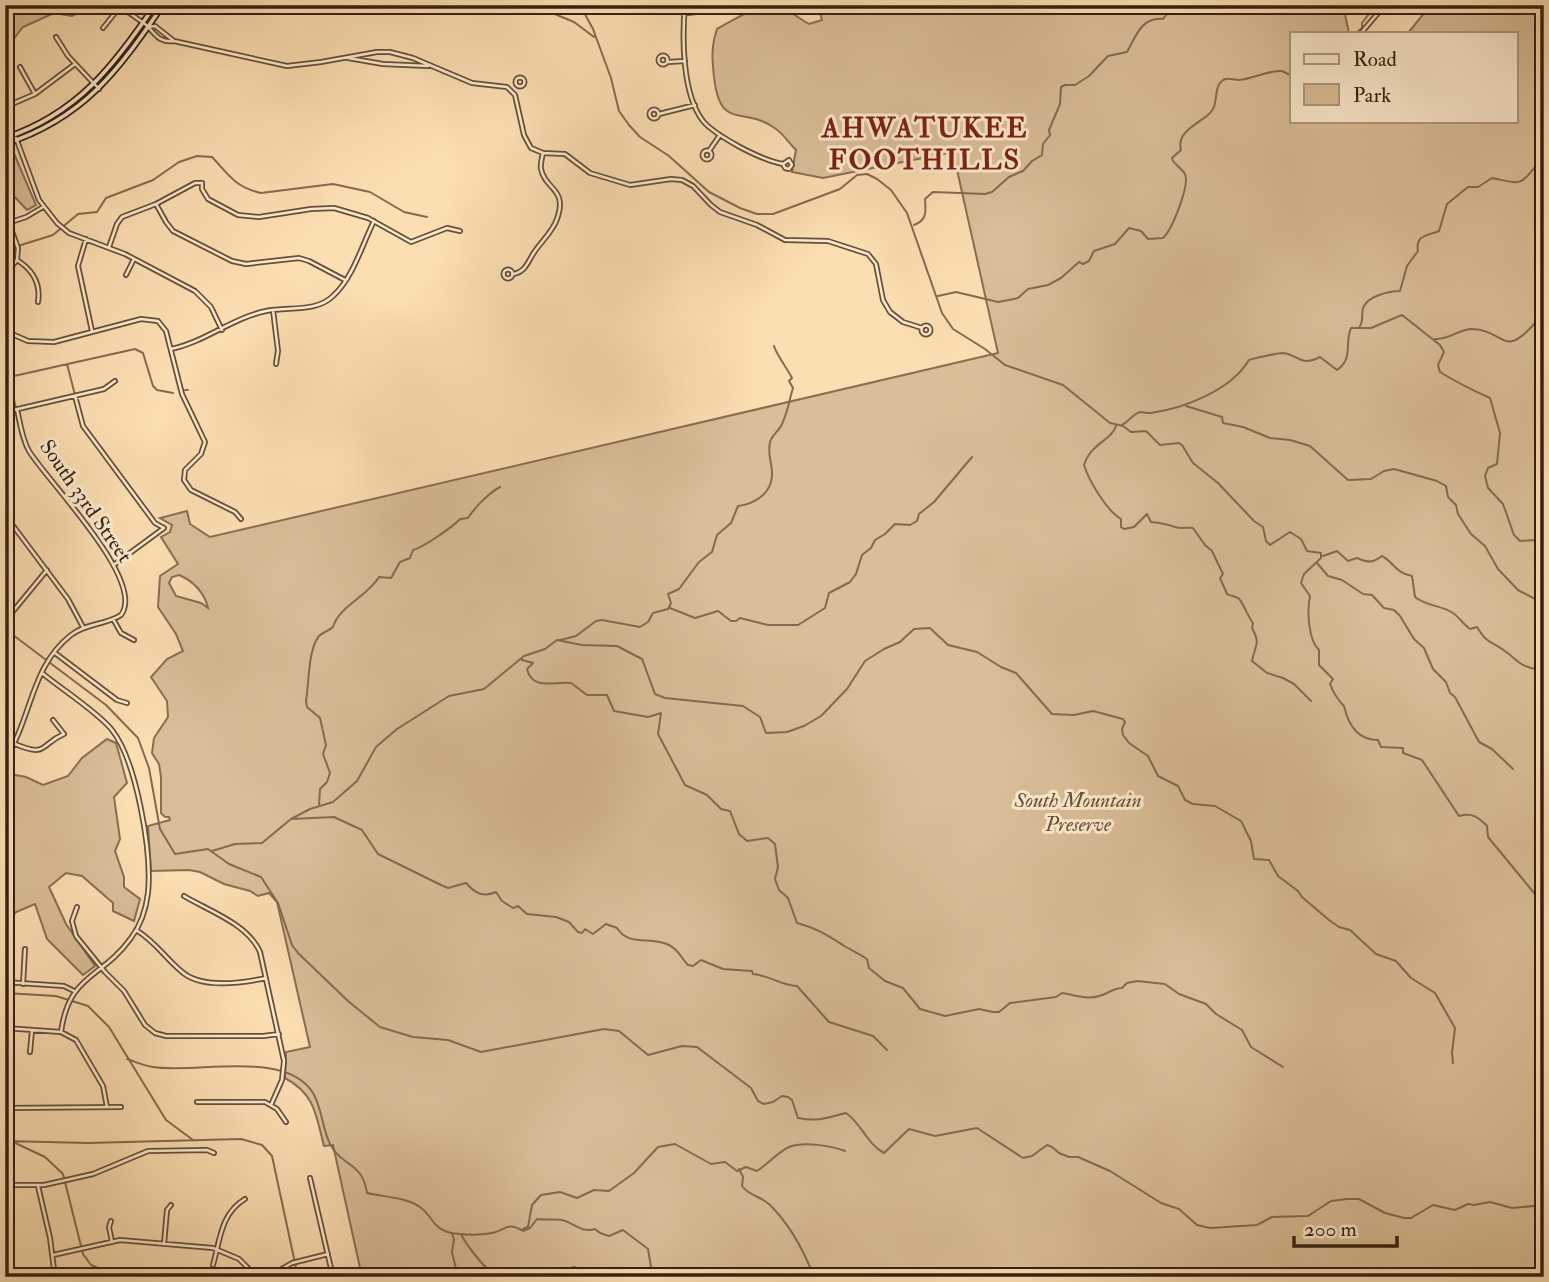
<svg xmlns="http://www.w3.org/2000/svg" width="1549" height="1282" font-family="'IM FELL Double Pica',serif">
<rect width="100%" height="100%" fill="#fcdeb3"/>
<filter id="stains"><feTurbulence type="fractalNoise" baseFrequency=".00286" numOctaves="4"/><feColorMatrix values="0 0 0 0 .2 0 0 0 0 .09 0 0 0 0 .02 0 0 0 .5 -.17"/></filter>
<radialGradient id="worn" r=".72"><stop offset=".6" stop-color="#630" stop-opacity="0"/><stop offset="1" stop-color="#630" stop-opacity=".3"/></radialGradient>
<!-- green -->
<path fill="#dabe97" stroke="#876f54" stroke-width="2" fill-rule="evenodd" d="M 5,5 L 94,5 L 72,16 L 54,13 L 23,27 L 5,50 Z
M 818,5 L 1343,5 L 1349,33 L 1292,33 L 1292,121 L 1516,121 L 1516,33 L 1408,33 L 1425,12 L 1436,5 L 1544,5 L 1544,1277 L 362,1277 L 333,1145 L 324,1146 C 316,1115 315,1094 285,1078 L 286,1052 L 310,1047 L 277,902 L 269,893 L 258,896 L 250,891 L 224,884 L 200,872 L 189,870 L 151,871 L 148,826 L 170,820 L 169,817 L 165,817 L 161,813 L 161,777 L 159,764 L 152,753 L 154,738 L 168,717 L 167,701 L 151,677 L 167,659 L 183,651 L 176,634 L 158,607 L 160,576 L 178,564 L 161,537 L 170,532 L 172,525 L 160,518 L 187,511 L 190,524 L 210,537 L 998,353 L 953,152 L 823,178 L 792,172 L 796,150 C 789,143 782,132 773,127 C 742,106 720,131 714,77 C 712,59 711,47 717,29 C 734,20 759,2 779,7 C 789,10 800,19 809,24 L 822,20 ZM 179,575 C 194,581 205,594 208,608 L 201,603 L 176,596 L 169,583 L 172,577 Z
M 5,151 L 13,151 L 36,205 L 27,210 L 10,192 L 5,194 Z
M 107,739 L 116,743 L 127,783 L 114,797 L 120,839 L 115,851 L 124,877 L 124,887 L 140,899 L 134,921 L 113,911 L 113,903 L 82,876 L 66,873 L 49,887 L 66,924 L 95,966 L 83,975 L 47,939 L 35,904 L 16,912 L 5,924 L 5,773 L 26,777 L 43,785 L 68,776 L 82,758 Z"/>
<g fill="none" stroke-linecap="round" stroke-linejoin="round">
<!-- stream -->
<path stroke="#836b51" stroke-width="2" d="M 533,5 L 574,22 L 594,37
M 580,5 L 593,29 L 611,78 L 619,111 L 629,125 L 640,137 L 669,156 L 709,192 L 740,208 L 757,214 L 773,214 L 840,189 L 857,175 L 867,174 L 877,179 L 891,190 L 907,213 L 942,313 L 953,329 L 985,349 L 1005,365 L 1063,385 L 1110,423 L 1123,426 L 1131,432 L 1146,431 L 1160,445 L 1179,443 L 1182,445 L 1193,463 L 1218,483 L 1254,521 L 1263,527 L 1266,541 L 1270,545 L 1290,532 L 1301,539 L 1307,551 L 1321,553 L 1321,558 L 1304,574 L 1301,583 L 1310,596 C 1307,610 1308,640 1319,650 L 1319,665 L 1333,679 L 1330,684 C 1333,692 1338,700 1344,706 C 1348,724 1357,740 1378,740 L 1381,747 L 1403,748 L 1403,753 L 1422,760 L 1459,816 C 1472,812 1478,817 1487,826 L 1488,837 L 1544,905
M 1356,33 L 1362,28 L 1362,23 L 1371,11 L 1381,5
M 914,225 C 927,220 926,212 925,199 L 933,192 L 985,194 L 992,192 L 1009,177 L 1023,171 L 1032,161 L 1042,155 L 1043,144 L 1050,135 L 1049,130 L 1060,104 L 1061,87 L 1065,85 L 1075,85 L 1089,76 L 1108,56 L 1127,52 C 1136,36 1141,17 1163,19 L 1174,5
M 5,250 L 53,235 L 78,214 L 97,212 L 106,198 L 153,180 L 179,162 L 197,156 L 212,157 C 230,176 235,187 261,193 L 333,184 L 370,192 L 404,212 L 427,217
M 938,296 L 956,292 L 998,302 L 1014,299 L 1018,298 L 1028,289 L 1048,285 L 1061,278 L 1079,262 L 1083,264 L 1089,261 L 1094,251 L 1115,244 L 1129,228 L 1141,231 L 1148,239 L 1163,238 C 1172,230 1190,185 1185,174 C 1182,169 1176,165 1173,161 L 1172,158 L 1181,150 C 1176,132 1198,124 1209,114 C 1220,105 1212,88 1223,80 C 1229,77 1233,80 1239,80 C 1253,79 1268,70 1282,71 C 1284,72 1290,75 1292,76
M 1359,328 C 1365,320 1360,313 1364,306 C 1369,296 1389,291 1400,291 L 1407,266 L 1418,251 C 1415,235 1427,236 1439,231 L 1447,204 L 1468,187 L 1478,187 L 1492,178 C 1519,183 1520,188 1537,164 L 1544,163
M 1435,339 C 1449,340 1459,329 1472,329 C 1505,330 1503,360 1535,323 L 1544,326
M 67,364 L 75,395
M 8,377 L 16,408
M 5,378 L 135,349 L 143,353 L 153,386 L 157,390 L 173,393
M 185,390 L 188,390
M 1186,406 L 1222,417 L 1223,423 L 1243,427 L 1270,438 L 1290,440 L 1310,446 L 1348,480 L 1371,479 L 1384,471 L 1394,469 L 1437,481 L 1446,486 L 1448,497 L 1456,505 L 1458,514 L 1471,534 L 1485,546 L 1498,569 L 1518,590 L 1535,599 L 1544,615
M 1122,425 C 1128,422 1133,414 1140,412 C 1143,412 1147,413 1151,413 C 1185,408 1231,390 1249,360 C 1255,358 1278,353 1283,353 C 1299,355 1301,367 1320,357 L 1337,370 C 1354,358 1344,344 1351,328 L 1371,328 L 1402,315 L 1440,345 L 1444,352 L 1438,365 L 1440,372 C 1456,382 1472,390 1490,398 L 1500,433 L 1497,464 L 1488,468 L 1485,476 L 1488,488 L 1503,504 L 1514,535 L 1520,541 L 1535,540 L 1544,545
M 1116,426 C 1111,441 1091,443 1084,465 C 1089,481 1107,511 1121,519 L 1121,527 L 1124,529 L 1134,527 L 1147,514 L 1151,522 C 1161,523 1167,524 1175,527 C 1182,529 1187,527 1193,528 L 1205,545 L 1212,551 L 1223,574 L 1220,578 L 1227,594 C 1230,596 1235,596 1238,598 C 1242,600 1248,617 1253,623 L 1252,628 C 1261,644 1255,645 1252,661 L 1267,673 L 1283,678 L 1294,684 L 1311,701
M 1323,556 L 1337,551 L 1348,561 L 1357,558 C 1368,563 1373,563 1382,556 C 1395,563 1395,573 1412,576 L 1415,597 C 1428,607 1441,605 1453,613 C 1459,617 1463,624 1470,629 L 1477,627 C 1487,643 1488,640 1502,649 C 1520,661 1517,666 1541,670 L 1544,680
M 1317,563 L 1328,576 L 1342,580 L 1363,594 L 1372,595 L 1384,608 L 1394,610 L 1400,616 L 1414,639 L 1424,648 L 1433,669 L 1446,682 L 1450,693 L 1455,697 L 1479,742 L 1492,749 L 1513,769
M 670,608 L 695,618 L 718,611 L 731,621 L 736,621 L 740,618 L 768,625 L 798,625 L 825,608 L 829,593 L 850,582 L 856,574 L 862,555 L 871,548 L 875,540 L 885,534 L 895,524 L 910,525 L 917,521 L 919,514 L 934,502 L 972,457
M 5,629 L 106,705 L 138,738 L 149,768 L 160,829 L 175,854 L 208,849 L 229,864 L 261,877 L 278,903 L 292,945 L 298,953 L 348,1001 L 380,1027 L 413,1037 L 448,1040 L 481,1052 L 604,1029 L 619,1031 L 648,1055 L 682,1046 L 697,1047 L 751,1088 L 758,1101 L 764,1104 L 773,1102 L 782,1096 L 788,1097 L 792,1100 L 798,1118 C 819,1122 826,1118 846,1113 C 861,1123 867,1144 884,1153 L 909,1129 L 935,1136 L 977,1128 L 1023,1158 L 1032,1156 L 1047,1145 L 1052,1147 L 1059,1153 L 1069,1157 L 1078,1157 L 1110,1171 L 1161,1203 L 1179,1209 L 1197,1225 L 1210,1228 L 1257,1225 L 1272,1217 L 1308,1216 L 1331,1201 L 1347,1199 L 1359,1199 L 1385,1213 L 1404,1218 L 1411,1218 L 1433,1205 L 1455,1210 L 1468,1204 L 1474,1205 L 1490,1202 L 1512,1208 L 1544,1205
M 560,640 L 576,636 L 596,621 L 602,620 L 640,627 L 648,622 L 653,613 L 668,609 L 671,603 L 668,594 L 679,589 L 699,562 L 712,552 L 717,535 L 731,523 L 738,506 C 754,504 771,494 772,476 C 773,464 767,457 770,442 C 772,435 779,431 782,424 C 788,411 789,401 793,388 L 789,381 L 792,378 C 787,368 776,354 774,346
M 522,660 L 533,663 L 527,669 C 532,691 555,681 571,683 L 587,695 L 607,695 L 614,711 L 648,717 L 661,713 L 658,734 L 685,785 L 707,795 L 721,809 L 730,811 L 739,834 L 747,841 L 768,838 L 775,844 L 778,867 L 775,879 L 779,890 L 788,898 L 797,923 C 817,928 830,937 846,947 C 853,951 860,954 867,959 L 869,968 L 885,981 L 903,988 L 920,1009 L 945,1016 L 979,1009 L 993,1012 L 999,1012 L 1010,1003 L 1056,997 L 1062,993 C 1075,995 1086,1000 1099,996 C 1108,994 1113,988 1122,988 L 1127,983 L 1137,981 L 1165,984 L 1179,994 L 1206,1004 L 1216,1014 L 1242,1030 L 1251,1047 L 1283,1067
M 319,806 L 320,789 L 327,782 L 330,773 L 323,754 L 326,745 L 320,718 L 307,707 L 306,701 C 309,684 308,649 319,636 C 323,632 329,631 333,627 C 339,606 367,597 379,577 L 391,578 L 400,562 L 410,558 L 413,550 C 422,548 453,527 460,519 L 468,518 C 475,507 489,493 500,487
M 291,819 L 310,809 L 333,802 L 357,781 L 376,747 L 397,729 L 449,696 L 484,689 L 524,656 L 545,649 L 557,640 L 582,645 L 617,646 L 642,659 L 655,694 L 665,698 L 743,706 L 760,717 L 766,733 L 787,732 L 804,726 L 821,716 L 847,689 L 865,661 L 884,649 L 900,642 L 914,629 L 930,628 L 948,645 L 977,652 L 1001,667 L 1016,673 L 1052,714 L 1074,715 L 1093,711 L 1123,719 L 1125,722 L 1122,729 L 1123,735 L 1129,743 L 1148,756 L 1158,776 L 1178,786 L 1185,800 L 1193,804 L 1215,806 L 1241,821 L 1251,841 L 1254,859 L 1269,860 L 1278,876 L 1298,891 L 1302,897 L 1329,920 L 1339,927 L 1350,930 L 1376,954 L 1396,961 L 1411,978 L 1435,993 L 1455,1028 L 1452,1053 L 1453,1063
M 212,851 L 235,844 L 262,843 L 291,819 L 334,817 L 362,830 L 378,854 L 441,885 L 448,888 L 466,883 C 475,893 483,898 496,892 L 502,901 L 513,908 L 518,906 L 527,914 L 556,917 L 569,922 L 578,932 L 582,933 L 585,929 L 593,934 L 606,924 L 617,928 C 629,947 650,936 669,945 C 679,950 681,958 688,965 L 693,966 L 701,960 L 723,969 L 752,971 L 753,974 C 768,975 783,986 797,986 L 829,1022 L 873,1036 L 887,1050
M 5,993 L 56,996 L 88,1006 L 109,1027 L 166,1120 L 193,1140
M 127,1059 C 136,1062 145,1066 153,1067 C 197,1074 286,1049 313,1093 C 322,1108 322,1128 330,1144 C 343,1168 362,1161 367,1193 C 384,1197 405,1197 420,1207 C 435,1218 432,1232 459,1234 C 468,1235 482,1235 492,1233 C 505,1230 508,1222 521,1230 L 528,1227 L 532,1205 L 541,1195 L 560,1192 L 577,1198 L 594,1190 L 609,1191 L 634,1173 L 658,1147 L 675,1144 L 711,1164 L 725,1162 L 737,1171 L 746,1167 L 757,1171 C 768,1164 778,1152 789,1147 C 804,1141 831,1146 845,1151
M 5,1141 L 88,1143 L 241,1139 L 262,1145 L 272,1156 L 298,1277
M 11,1141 L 45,1157 L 63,1174 L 83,1254 L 91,1265 L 105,1271 L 160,1272 L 188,1277
M 739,1169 L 743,1177 L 742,1186 C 749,1196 761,1196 770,1205 C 790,1225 804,1251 814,1277
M 523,1231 L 530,1228 L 537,1219 C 543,1220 557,1219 562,1220 C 574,1223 581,1233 595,1229 L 600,1233 L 609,1236 L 623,1230 L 648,1249 L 652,1273 L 648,1277
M 452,1234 L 454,1239 L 452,1252 L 457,1273 L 455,1277
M 462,1236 C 466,1244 488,1274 496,1274 C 500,1273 504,1271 508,1271 L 520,1277
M 555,1277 L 555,1271 L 558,1268 L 563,1270 L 574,1267 L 586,1272 C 598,1265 609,1274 621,1268"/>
<defs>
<path id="minor" d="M 662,5 C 678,15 696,16 713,5
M 685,5 C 682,37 682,94 703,121 C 711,131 726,139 738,146 C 751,153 767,161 783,164 L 785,168 L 789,169 L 792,165 L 789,160 L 783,164
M 784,5 L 788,9 L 794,5
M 119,7 C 128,12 137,18 145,24 C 155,33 158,43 174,41 L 287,66 L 321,62 L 377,52 L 390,52 L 413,58 L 472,83 L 507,87 L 515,95 L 524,135 L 531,148 L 543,153 L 565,154 L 590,173 L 630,185 L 671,179 L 682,180 L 693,186 L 711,205 L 720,212 L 757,225 L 785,240 L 828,241 L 868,254 L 876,264 L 883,300 L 890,312 L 903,322 L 922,328
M 148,27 L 155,26 L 174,41
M 103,28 L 119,8
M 1361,33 L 1385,5
M 56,37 L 68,56 L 99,89
M658.5 60a4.5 4.5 0 1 1 9 0a4.5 4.5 0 1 1-9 0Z
M 348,58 L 383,64 L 428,66
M 668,62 L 685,61
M 20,67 L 35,94
M515.5 82a4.5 4.5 0 1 1 9 0a4.5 4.5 0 1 1-9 0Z
M 5,107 L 35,94 L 75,64
M649.5 114a4.5 4.5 0 1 1 9 0a4.5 4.5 0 1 1-9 0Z
M 659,114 L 695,105
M 16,138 L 39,200 L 57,223 L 69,233 L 125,254 L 195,291 L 211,307 L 222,330
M702.5 155a4.5 4.5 0 1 1 9 0a4.5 4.5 0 1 1-9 0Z
M 709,151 L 720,135
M 156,204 L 166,222 L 173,231 L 232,261 L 246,264 L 299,258 L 309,261 L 345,280
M 9,223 L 18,248 L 17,260 C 33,270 41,283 38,302
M 5,224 L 26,217 L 43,207
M 86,239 L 78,266 L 92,331
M 109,247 L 117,224 L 122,217 L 156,204 L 195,183 L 202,183 L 202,189 L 208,199 L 238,215 L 259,217 L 311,209 L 334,208 L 368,218 L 411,242 L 447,228 L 460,231
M503.5 274a4.5 4.5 0 1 1 9 0a4.5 4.5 0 1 1-9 0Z
M 513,274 C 526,272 528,261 535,251 C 542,241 553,231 557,219 C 568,188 545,190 541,169 C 540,164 542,158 543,153
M 5,275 L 17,260
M 126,275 L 134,259
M 273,310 L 278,351 L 276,364
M921.5 330a4.5 4.5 0 1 1 9 0a4.5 4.5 0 1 1-9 0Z
M 5,331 L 28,341 L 54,342 L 141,319 L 158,321 L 166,331 L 182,394 L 205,442 L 201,454 L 185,470 L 184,480 L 191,490 L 235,512 L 241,519
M 171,349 C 205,342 232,318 266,311 C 287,306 316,313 333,296 C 353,278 362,245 374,221
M 75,396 L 83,426 L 155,523 L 164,528 L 115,564
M 5,412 L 104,389 L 115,381
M 5,515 L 68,599 L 83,627
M 113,619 L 121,633 L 134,640
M 5,621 L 47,570
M 55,653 L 117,700 L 127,703
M 5,671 L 9,674 L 5,682
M 42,673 C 60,688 99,713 112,730 C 137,762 152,853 148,893 C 146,909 141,925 131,938 C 102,979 69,973 61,1032
M 15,744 C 48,758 40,744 64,734 L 53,720
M 5,759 C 32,719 30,667 71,635 C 86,623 106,625 121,615 C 147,581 48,482 29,451 C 22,439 20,423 17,409
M 184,896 C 209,911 248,924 260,952 L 284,1061 L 282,1080 L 271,1105
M 77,907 L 72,921 L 76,936 L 105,972 L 124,991 L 145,1025 L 155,1033 L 166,1036 L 263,1036 L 279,1034
M 136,930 C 156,942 164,957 181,971 C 200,989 242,983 266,978
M 5,982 L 64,986 L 74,991
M 23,984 L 25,949
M 5,1028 L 61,1032 L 76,1040 L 103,1086 L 107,1107
M 30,1052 L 32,1030
M 197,1102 L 265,1102 L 277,1109 L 286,1122
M 5,1108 L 121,1107
M 310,1178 L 333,1277
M 5,1185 L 44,1185 L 93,1174 L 148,1151 L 207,1150 L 214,1153
M 38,1186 L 50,1238 L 55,1277
M 111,1221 L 109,1227 L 112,1242
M 164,1244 L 167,1210 L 171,1205
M 53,1255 L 120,1240 L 213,1248 L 239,1259 L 257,1277
M 213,1265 C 220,1240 221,1213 245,1199
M 268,1277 L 292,1263 L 328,1254"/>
<path id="secondary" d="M 5,138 C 77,114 114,66 155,5
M 5,144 C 84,118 118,71 163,5"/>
</defs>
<!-- minor casing -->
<use href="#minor" stroke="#66503a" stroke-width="6"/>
<!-- secondary casing -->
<use href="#secondary" stroke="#342011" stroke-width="7"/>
<!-- minor -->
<use href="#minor" stroke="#fdeace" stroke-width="2.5"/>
<!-- secondary -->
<use href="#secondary" stroke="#fdeace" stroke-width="3.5"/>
</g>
<g text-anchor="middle" stroke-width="6" stroke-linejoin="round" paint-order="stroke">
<!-- street labels -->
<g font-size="21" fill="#342011" stroke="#fdeace">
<text transform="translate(86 501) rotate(55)" y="7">South 33rd Street</text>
</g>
<!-- park labels -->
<g font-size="21" font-style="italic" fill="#664f39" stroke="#fdeace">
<text x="1078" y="807">South Mountain<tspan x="1078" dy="24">Preserve</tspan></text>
</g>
<!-- district labels -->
<g font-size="28" font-weight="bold" letter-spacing="2" fill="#7a1f14" stroke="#fdeace">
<text x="925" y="137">AHWATUKEE<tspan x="925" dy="32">FOOTHILLS</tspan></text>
</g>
</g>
<!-- margin -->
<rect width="1549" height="1282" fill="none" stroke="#fcdeb3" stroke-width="28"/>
<rect x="7" y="7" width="1535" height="1268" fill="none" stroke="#342011" stroke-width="3.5"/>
<rect x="14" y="14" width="1521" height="1254" fill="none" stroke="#342011" stroke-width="2"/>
<!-- legend -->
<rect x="1290" y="32" width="228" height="91" fill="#fdeace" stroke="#ad9982" stroke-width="2"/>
<rect x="1304" y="54" width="35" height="10" fill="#fdeace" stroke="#ad9982" stroke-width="2"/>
<text x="1353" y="66" font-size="21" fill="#342011">Road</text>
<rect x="1304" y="84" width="35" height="21" fill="#dabe97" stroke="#ad9982" stroke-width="2"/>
<text x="1353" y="102" font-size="21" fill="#342011">Park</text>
<!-- scale -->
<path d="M1294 1236v10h103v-10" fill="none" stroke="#342011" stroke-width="3.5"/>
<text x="1304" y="1236" font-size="21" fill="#342011" stroke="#fdeace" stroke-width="5" paint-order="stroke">200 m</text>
<rect width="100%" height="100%" filter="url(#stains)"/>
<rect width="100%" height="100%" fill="url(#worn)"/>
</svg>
